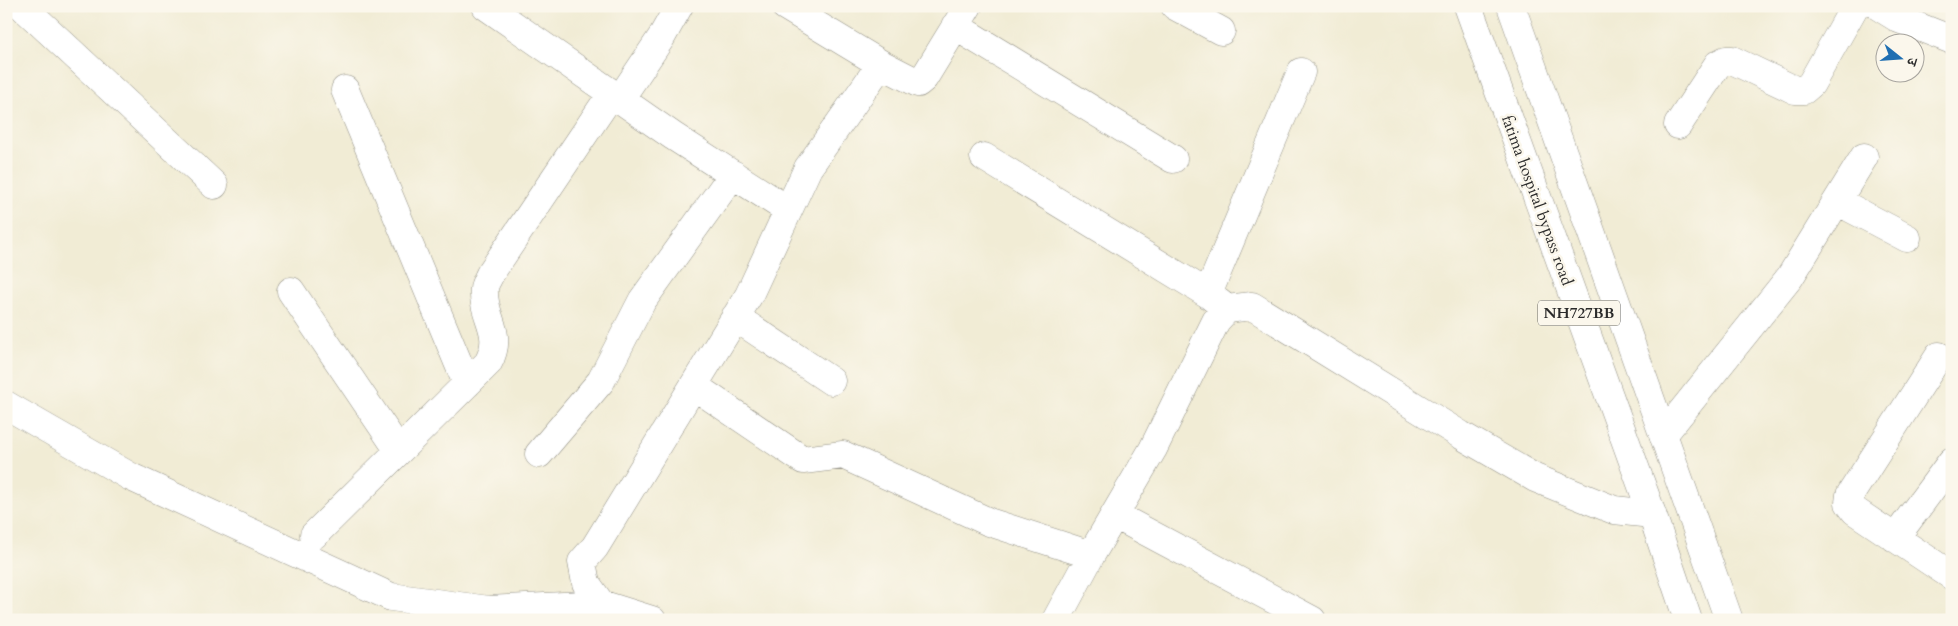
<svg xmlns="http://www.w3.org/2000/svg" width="1958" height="626" font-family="Cardo,'Noto Serif Devanagari',serif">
<rect width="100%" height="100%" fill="#fbf7ec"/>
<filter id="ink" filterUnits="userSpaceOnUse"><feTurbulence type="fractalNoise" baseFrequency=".02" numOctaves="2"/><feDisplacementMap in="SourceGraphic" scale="10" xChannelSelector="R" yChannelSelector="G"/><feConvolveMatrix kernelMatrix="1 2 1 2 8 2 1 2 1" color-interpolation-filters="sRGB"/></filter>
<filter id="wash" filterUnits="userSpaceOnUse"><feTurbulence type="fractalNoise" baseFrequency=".0096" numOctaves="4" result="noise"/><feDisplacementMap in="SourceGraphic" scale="20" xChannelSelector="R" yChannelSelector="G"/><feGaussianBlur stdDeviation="1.12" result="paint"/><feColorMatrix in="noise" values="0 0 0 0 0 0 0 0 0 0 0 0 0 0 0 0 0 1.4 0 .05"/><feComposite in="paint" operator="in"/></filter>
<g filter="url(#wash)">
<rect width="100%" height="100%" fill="#f1ecd5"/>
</g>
<g filter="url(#ink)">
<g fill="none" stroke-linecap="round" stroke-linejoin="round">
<defs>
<path id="minor" d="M 22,6 L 214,185
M 486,6 L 673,136 L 788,210
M 785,6 L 881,64
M 1175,6 L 1221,31
M 1878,6 L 1899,19 L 1952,40
M 955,26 L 1173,159
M 345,90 L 467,384
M 620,99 L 661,38 L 679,6
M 1678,125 L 1718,64 L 1726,60 L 1732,60 L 1795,90 L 1804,90 L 1811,84 L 1855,6
M 984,157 L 1208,294 L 1227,309
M 1837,201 L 1907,238
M 291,291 L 399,451
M 1208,294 L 1301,72
M 735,317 L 831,381
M 1939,356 L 1850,495 L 1849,503 L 1855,511 L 1952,576
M 694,386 L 803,460 L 843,455 L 989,522 L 1091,555
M 6,405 L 131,477 L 391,597 L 489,610 L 601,604
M 1663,435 L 1790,277 L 1864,157
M 539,454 L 601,381 L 642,301 L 733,174
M 1115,515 L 1312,620
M 314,535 L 488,363 C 505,332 482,318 484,289 C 484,284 488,279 490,274 L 612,93
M 1895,538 L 1952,461
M 652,620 L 601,604 L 586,583 L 582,562 L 595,547 L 749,295 L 808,168 L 881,64 L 918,83 L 924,78 L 968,6
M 1056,620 L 1091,555 L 1153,449 L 1216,321 L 1227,309 L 1252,306 L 1461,435 L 1535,478 L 1614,510 L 1652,514"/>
<path id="highway" d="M 1468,6 L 1652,514 L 1688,620
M 1511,6 L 1729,620"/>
</defs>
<!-- minor casing -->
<use href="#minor" stroke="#8e8c80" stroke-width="29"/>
<!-- highway casing -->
<use href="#highway" stroke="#8e8c80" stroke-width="29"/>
<!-- minor -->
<use href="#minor" stroke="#fff" stroke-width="28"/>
<!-- highway -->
<use href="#highway" stroke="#fff" stroke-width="28"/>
</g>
</g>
<g text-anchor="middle" stroke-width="5" stroke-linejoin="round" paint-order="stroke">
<!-- shield labels -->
<rect fill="#fbf7ec" stroke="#696865" stroke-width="1" x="1538" y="300.5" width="82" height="25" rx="4"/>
<g font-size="15" font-weight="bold" fill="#2b2b2b">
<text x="1579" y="318">NH727BB</text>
</g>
<!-- street labels -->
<g font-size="16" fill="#2b2b2b" stroke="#fbf7ec">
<text transform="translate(1538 200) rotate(70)" y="6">fatima hospital bypass road</text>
</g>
</g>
<!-- margin -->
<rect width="1958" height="626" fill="none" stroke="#fbf7ec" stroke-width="25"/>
<!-- north arrow -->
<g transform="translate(1900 58) rotate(107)"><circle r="24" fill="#fbf7ec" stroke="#a8a59f"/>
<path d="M0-4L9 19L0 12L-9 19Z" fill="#1f6fb2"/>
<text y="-8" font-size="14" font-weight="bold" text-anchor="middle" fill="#2b2b2b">उ</text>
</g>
</svg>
